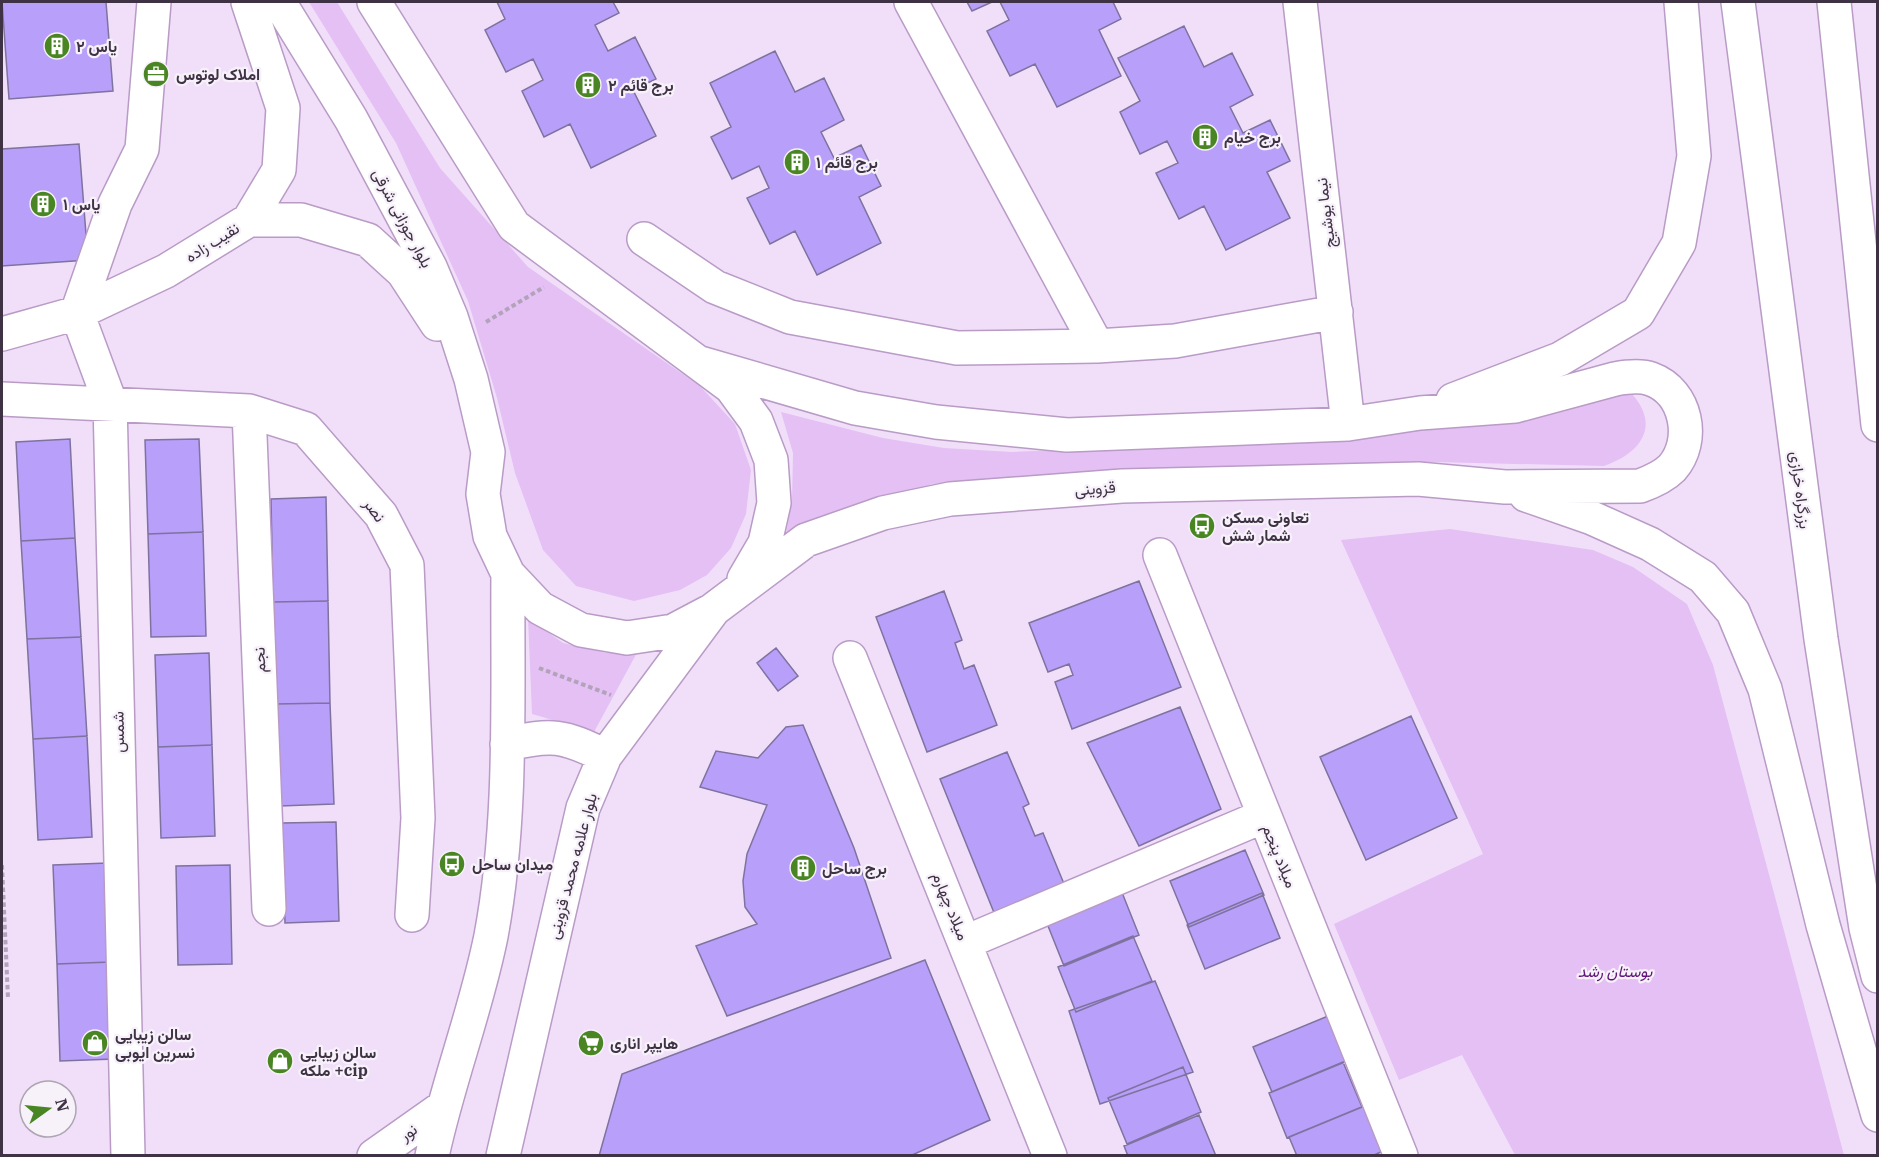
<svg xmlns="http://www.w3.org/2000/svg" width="1879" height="1157" font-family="'IBM Plex Serif',Vazirmatn,serif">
<rect width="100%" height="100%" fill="#f1dffa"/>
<!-- green -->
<path fill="#e4c0f4" d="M 309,2 L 337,2 L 440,168 L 528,267 L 700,386 L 735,424 L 751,470 L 746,514 L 731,548 L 707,575 L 680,590 L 634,601 L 576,586 L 543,550 L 515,473 L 497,398 L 468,301 L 396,143 Z
M 1626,388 C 1662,421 1645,452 1604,466 L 1434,462 L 1116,471 L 973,480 L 932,484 L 786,534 L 792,501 L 793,453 L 781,412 L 883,438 L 944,448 L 1012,452 L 1386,436 L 1476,414 Z
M 1450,529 L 1593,550 L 1633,567 L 1687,604 L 1713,665 L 1844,1155 L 1515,1155 L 1462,1055 L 1399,1080 L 1334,924 L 1483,854 L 1341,540 Z
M 528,618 L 563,643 L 606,653 L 639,649 L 594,732 L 532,714 Z"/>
<!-- building -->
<path fill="#b89ff9" stroke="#7e729f" stroke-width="1.5" d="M 2,2 L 106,2 L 113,91 L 9,99 Z
M 497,2 L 613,2 L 619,13 L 595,25 L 608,51 L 635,37 L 656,79 L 633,90 L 656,136 L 591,168 L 570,124 L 544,137 L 522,91 L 543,80 L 533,59 L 506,72 L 485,30 L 505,19 Z
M 967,2 L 992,2 L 972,11 Z
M 1000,2 L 1113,2 L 1121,19 L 1099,30 L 1121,76 L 1057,107 L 1035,64 L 1010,76 L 987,31 L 1009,20 Z
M 1184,26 L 1204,67 L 1232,53 L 1253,95 L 1230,107 L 1243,133 L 1270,120 L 1290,161 L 1267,172 L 1290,218 L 1226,250 L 1204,206 L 1179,219 L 1156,173 L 1178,163 L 1167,141 L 1140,154 L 1120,112 L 1140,101 L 1118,58 Z
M 775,51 L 795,92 L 824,78 L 844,120 L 821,132 L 834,158 L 861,145 L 881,186 L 859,197 L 881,243 L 817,275 L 795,231 L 770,244 L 747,198 L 769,188 L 759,166 L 732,179 L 711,137 L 731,127 L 710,83 Z
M 79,144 L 88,260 L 2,266 L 2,149 Z
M 70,439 L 75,538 L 21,541 L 16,442 Z
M 199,439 L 203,532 L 148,534 L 145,440 Z
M 326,497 L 328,601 L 273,602 L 271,499 Z
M 203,532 L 206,636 L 151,637 L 148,534 Z
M 75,538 L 81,637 L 27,639 L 21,541 Z
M 1139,581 L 1181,687 L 1072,729 L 1055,682 L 1073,675 L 1069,664 L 1048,672 L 1029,623 Z
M 944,591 L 962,640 L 955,643 L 964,669 L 974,665 L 997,725 L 927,752 L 876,617 Z
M 328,601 L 330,703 L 276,704 L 273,602 Z
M 81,637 L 87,736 L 33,739 L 27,639 Z
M 776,648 L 798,676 L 778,691 L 757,663 Z
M 209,653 L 212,745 L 158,747 L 155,655 Z
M 330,703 L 334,804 L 280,806 L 276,704 Z
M 1180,707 L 1221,809 L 1139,846 L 1087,743 Z
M 1411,716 L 1457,818 L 1366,860 L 1320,757 Z
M 803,725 L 854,848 L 891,958 L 727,1016 L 696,946 L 757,924 L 745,907 L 743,881 L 747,854 L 767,805 L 700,787 L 716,751 L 758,758 L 786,727 Z
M 87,736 L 92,837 L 38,840 L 33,739 Z
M 212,745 L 215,836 L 161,838 L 158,747 Z
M 1007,752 L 1029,804 L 1023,807 L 1035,836 L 1043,833 L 1067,891 L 997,920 L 940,779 Z
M 336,822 L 339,921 L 285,923 L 282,823 Z
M 1245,850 L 1264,895 L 1189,927 L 1170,881 Z
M 108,863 L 111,962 L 57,964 L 53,865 Z
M 230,865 L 232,964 L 178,965 L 176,866 Z
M 1121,890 L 1139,935 L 1064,966 L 1046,921 Z
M 1262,893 L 1280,938 L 1205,969 L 1187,925 Z
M 1133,936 L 1152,981 L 1076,1012 L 1058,967 Z
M 925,960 L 990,1120 L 910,1156 L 599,1156 L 622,1074 Z
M 111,962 L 114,1059 L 60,1061 L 57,964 Z
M 1155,981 L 1193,1072 L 1100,1104 L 1069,1011 Z
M 1328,1016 L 1347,1061 L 1272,1092 L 1253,1047 Z
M 1343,1062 L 1362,1107 L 1287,1138 L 1269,1093 Z
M 1183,1067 L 1201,1112 L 1127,1144 L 1108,1098 Z
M 1364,1106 L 1383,1151 L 1372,1156 L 1297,1156 L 1289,1137 Z
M 1199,1115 L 1216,1156 L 1128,1156 L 1124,1146 Z"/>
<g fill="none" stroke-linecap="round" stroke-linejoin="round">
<defs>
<path id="minor" d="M 248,2 L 283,108 L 279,170 L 249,220
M 279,2 L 351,119 L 430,267 L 451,317 L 471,379 L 488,452 L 483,494 L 490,536 L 508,574 L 540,608 L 581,630 L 627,638 L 673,631 L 709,612
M 374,2 L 514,226 L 731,387 L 756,421 L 771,460 L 774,503 L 765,543 L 744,579
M 911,2 L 1097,346
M 1300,2 L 1348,424
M 644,239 L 715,287 L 790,317 L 957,348 L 1097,346 L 1175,341 L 1336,312
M 2,334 L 77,313 L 166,271 L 249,220 L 301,220 L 368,240 L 403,272 L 437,324
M 2,399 L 249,411 L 306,429 L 381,515 L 407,565 L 418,818 L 412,915
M 1453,400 L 1560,359 L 1638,313 L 1679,243 L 1694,156 L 1681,2
M 249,411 L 269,909
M 1526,495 L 1592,518 L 1650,544 L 1703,577 L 1733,612 L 1765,689 L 1823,925 L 1878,1115
M 1160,555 L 1401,1156
M 850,658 L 1050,1156
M 507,744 C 552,734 563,735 605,756
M 966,942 L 1264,816
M 128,1156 L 110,402 L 77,313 L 115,204 L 142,149 L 154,2
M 374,1156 L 442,1108
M 432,1156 C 448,1081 476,1011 491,936 C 513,818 507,694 508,574
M 503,1156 L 583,808 L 605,756 L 714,609 L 806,540 L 883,513 L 950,499 L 1122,486 L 1418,479 L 1505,487 L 1640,486 C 1651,482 1663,477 1672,468 C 1696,441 1687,392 1651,379 C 1640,375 1626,377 1615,379 L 1515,406 L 1420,413 L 1348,424 L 1067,435 L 936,422 L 855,408 L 697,362"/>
<path id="highway" d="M 1738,2 L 1821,639 L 1866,928 L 1878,976
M 1834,2 L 1878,425"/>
</defs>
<!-- minor casing -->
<use href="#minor" stroke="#b99bc6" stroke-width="36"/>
<!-- highway casing -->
<use href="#highway" stroke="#b99bc6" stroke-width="36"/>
<!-- path -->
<path stroke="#b2a2ba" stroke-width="4" stroke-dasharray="4.5 3" stroke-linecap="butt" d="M 486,322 L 544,287
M 539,668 L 611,695
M 2,865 L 8,998"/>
<!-- minor -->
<use href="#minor" stroke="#fff" stroke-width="33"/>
<!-- highway -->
<use href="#highway" stroke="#fff" stroke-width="33"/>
</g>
<!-- icons -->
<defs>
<symbol id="building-disc" viewBox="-11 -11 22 22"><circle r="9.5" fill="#498523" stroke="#f7f1fa"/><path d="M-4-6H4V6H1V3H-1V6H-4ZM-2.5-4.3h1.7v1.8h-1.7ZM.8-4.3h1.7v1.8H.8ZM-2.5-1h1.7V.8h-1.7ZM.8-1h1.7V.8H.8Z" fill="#fff"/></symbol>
<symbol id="office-disc" viewBox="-11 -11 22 22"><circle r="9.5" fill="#498523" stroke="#f7f1fa"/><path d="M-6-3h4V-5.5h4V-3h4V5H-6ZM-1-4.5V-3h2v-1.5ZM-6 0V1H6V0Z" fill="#fff"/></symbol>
<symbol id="bus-disc" viewBox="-11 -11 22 22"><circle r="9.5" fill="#498523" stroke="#f7f1fa"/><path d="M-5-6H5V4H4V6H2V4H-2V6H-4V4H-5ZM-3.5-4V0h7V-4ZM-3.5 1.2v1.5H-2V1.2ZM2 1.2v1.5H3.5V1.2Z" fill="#fff"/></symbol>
<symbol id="shop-disc" viewBox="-11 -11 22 22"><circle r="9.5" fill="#498523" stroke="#f7f1fa"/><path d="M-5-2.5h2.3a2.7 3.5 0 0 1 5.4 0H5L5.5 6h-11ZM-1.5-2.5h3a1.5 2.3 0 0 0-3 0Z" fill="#fff"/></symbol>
<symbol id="supermarket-disc" viewBox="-11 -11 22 22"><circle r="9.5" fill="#498523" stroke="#f7f1fa"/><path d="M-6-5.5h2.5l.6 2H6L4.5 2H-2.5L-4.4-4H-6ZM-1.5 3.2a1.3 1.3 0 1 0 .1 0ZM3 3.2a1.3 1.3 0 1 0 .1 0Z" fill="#fff"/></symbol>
</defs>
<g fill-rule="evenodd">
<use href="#building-disc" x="42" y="31" width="30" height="30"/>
<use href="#office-disc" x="141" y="59" width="30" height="30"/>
<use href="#building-disc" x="573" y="70" width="30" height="30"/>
<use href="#building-disc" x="1190" y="122" width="30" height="30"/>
<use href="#building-disc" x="782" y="147" width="30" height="30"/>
<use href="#building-disc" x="28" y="189" width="30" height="30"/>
<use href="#bus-disc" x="1187" y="511" width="30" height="30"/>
<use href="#bus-disc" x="437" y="849" width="30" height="30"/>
<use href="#building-disc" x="788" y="853" width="30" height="30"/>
<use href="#shop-disc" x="80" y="1028" width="30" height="30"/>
<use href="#supermarket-disc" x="576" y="1028" width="30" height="30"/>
<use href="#shop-disc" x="265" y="1046" width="30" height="30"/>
</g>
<g text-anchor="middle" stroke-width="4.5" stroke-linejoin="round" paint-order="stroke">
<!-- poi labels -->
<g font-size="16" font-weight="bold" fill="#3f3244" stroke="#f7f1fa" text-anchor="start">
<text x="76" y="52">یاس ۲</text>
<text x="176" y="80">املاک لوتوس</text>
<text x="608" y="91">برج قائم ۲</text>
<text x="1224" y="143">برج خیام</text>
<text x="816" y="168">برج قائم ۱</text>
<text x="63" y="210">یاس ۱</text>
<text x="1222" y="523">تعاونی مسکن<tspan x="1222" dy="18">شمار شش</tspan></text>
<text x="472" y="870">میدان ساحل</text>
<text x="822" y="874">برج ساحل</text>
<text x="115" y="1040">سالن زیبایی<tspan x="115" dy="18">نسرین ایوبی</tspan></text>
<text x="610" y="1049">هايپر اناری</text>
<text x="300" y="1058">سالن زیبایی<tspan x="300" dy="18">ملکه +cip</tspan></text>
</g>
<!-- street labels -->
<g font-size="16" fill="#3f3244" stroke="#f7f1fa">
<text transform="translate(1325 213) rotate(-97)" y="6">نیما یوشیج</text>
<text transform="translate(403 218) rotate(62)" y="6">بلوار جوزانی شرقی</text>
<text transform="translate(212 242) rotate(-32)" y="6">نقیب زاده</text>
<text transform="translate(1095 488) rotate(-4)" y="6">قزوینی</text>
<text transform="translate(1801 490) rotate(83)" y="6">بزرگراه خرازی</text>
<text transform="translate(375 510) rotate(53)" y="6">نصر</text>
<text transform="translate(259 660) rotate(-92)" y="6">نجم</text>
<text transform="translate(118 732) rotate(-91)" y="6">شمس</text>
<text transform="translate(1280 856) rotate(68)" y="6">میلاد پنجم</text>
<text transform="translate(572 866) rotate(-75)" y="6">بلوار علامه محمد قزوینی</text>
<text transform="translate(951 906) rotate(68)" y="6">میلاد چهارم</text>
<text transform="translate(408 1132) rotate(-35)" y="6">نور</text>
</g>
<!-- park labels -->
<g font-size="16" font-style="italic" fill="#5d1375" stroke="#f7f1fa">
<text x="1615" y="977">بوستان رشد</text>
</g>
</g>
<!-- border -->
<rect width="1879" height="1157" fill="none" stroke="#3f3244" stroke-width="6"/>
<!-- north arrow -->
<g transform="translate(48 1109) rotate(75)"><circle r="28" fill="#f7f1fa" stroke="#ada5b1" stroke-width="1.5"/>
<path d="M0-4.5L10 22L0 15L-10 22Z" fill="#498523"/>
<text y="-9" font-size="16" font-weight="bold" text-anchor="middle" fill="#3f3244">N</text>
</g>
</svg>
